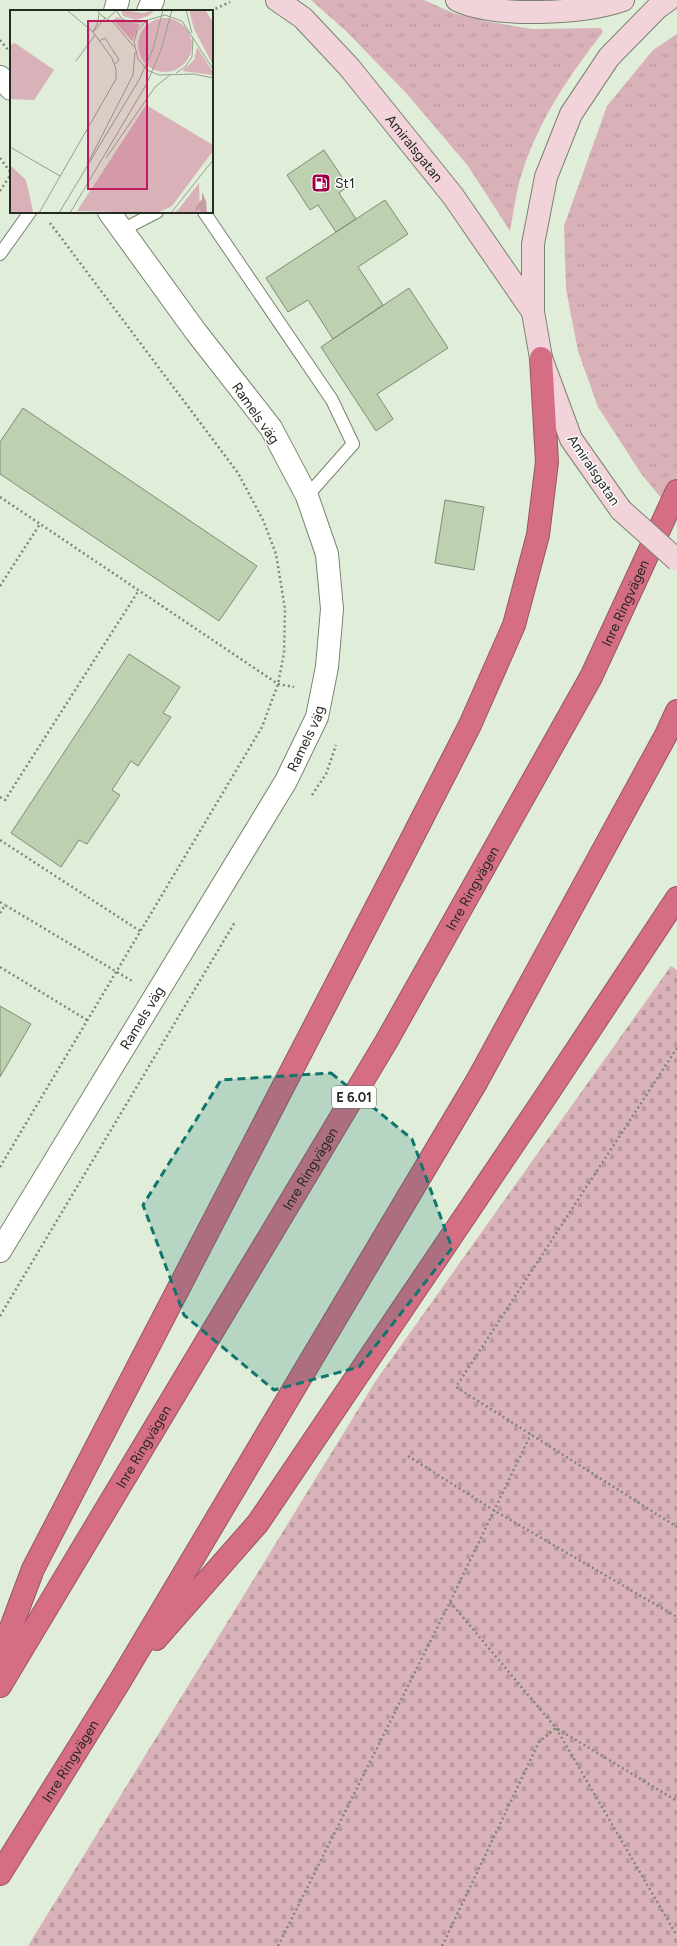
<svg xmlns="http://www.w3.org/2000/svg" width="677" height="1946" font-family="Figtree,sans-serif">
<defs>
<pattern id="grass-tufts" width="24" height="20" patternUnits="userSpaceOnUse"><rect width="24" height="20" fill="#d9b1b8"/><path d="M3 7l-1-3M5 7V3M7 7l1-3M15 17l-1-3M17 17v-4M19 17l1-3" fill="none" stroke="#ba989e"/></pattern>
<pattern id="cemetery-stones" width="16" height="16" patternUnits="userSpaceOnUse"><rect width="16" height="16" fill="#d9b1b8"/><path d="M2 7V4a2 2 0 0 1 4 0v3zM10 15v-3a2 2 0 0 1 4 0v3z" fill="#ba989e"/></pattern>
</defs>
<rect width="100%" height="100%" fill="#e0edd8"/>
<!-- grass -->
<path fill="url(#grass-tufts)" d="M 311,0 L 424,0 L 453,13 L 485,21 L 532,29 L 601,28 L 603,32 C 567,78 535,126 519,183 C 515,199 513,215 510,231 L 468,166 L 407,94 L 346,31 Z
M 677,34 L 677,517 L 642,475 L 598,407 L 578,351 L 566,289 L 564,226 L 607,106 L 653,50 Z"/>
<!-- cemetery -->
<path fill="url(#cemetery-stones)" d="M 671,966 L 677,970 L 677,1946 L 28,1946 L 375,1382 Z"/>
<!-- building -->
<path fill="#bdd0af" stroke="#808b78" d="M 324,150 L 348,186 L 339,193 L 356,219 L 336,232 L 318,205 L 310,210 L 287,175 Z
M 385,200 L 408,234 L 358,267 L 383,305 L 333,339 L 308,300 L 288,312 L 266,278 Z
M 409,288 L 448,348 L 377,394 L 393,419 L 376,431 L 321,347 Z
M 23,408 L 257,566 L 219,621 L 0,474 L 0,442 Z
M 445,500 L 484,507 L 474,570 L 435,563 Z
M 129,654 L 180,687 L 163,713 L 171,717 L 138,766 L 131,761 L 112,790 L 120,795 L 87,844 L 79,840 L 61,867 L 11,833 Z
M 0,1006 L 31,1024 L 0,1077 Z"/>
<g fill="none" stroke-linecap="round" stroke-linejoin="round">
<defs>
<path id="service" d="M 204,212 L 332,400 L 353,444 L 307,496
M 122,230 L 157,212
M 0,254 L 30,212"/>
<g id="minor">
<path d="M 115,11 L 118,0"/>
<path d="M 148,11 L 153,0"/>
<path d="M 0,77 L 11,89"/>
<path id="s1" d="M 0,1251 L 286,781 L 317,717 L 327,667 L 332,609 L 327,554 L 307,496 L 271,428 L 196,332 L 109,212"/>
</g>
<g id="secondary">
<path id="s2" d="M 277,0 L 303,18 L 349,67 L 453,196 L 533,312"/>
<path d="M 457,0 C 496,18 584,14 623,0"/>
<path d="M 621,510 L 571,439 L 541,358 L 533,312 L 533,244 L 546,177 L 571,114 L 609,57 L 657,8 L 668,0"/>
</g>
<g id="motorway">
<path d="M 156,1639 L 258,1523 L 544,1099 L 677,898"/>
<path d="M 0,1657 L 33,1569 L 409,844 L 470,725 L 514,625 L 538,535 L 547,462 L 541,358"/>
<path id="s3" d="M 0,1686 L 386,1042 L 591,677 L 677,491"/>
<path id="s4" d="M 0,1874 L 120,1681 L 477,1081 L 666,735 L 677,711"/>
</g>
</defs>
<!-- service casing -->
<use href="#service" stroke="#788370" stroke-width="14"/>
<!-- minor casing -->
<use href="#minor" stroke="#788370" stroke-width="24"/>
<!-- secondary casing -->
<use href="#secondary" stroke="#788370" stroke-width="24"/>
<!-- motorway casing -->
<use href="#motorway" stroke="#975662" stroke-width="24"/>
<!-- path -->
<path stroke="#7e8778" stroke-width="2.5" stroke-dasharray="2 3" stroke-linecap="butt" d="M 211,11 L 230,2
M 0,40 L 9,51
M 0,158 L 11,173
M 0,191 L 11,174
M 0,497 L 278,684 L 294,687
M 0,586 L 40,524
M 312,795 L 326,774 L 336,745
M 0,797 L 5,800 L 139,590
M 0,840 L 140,931
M 0,902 L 5,905
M 0,913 L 5,905 L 132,981
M 0,967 L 87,1020
M 677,1048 L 456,1387 L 677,1527
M 0,1167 L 262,727 L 278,684 L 284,653 L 285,609 L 276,554 L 263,520 L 238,473 L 50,223
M 0,1316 L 235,922
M 408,1456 L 495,1511 L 677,1617
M 450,1602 L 556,1728 L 677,1936
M 278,1946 L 450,1602 L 531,1434
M 442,1946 L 539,1742 L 556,1728 L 677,1801"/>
<!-- service -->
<use href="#service" stroke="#fff" stroke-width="12"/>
<!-- minor -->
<use href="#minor" stroke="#fff" stroke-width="22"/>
<!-- secondary -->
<use href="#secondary" stroke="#f2d3da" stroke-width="22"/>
<!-- motorway -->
<use href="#motorway" stroke="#d56d85" stroke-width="22"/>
<defs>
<path id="secondary-bridge" d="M 621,510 L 677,560"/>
</defs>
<!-- secondary-bridge casing -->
<use href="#secondary-bridge" stroke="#788370" stroke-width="24" stroke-linecap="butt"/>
<!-- secondary-bridge -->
<use href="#secondary-bridge" stroke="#f2d3da" stroke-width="22"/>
</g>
<!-- marked area -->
<path fill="#0f766e" fill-opacity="0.2" stroke="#0f766e" stroke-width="3" stroke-dasharray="8 5" stroke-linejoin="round" d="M 331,1073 L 412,1139 L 452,1248 L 359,1367 L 274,1390 L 184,1315 L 143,1205 L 221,1080 Z"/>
<!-- icons -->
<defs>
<symbol id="fuel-square" viewBox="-11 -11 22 22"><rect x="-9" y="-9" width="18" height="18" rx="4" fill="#9e0144" stroke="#fff"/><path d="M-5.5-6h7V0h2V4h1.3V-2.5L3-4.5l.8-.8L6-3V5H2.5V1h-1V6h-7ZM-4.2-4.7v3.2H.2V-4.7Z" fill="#fff"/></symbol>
</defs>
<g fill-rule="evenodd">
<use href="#fuel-square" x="310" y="172" width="22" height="22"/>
</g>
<g text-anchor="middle" stroke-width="3" stroke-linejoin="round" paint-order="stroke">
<!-- shield labels -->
<rect fill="#fff" stroke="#666a64" stroke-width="1" x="332" y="1086" width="44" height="22" rx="3"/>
<g font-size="13" font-weight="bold" fill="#252a22">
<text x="354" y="1102">E 6.01</text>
</g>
<!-- street labels -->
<g font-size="14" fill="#252a22" stroke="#fff">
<text dy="5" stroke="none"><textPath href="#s2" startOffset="203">Amiralsgatan</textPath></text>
<text transform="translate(256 413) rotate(55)" y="5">Ramels väg</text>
<text transform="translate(594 470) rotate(56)" y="5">Amiralsgatan</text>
<text dy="5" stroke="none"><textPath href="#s3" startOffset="1251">Inre Ringvägen</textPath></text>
<text dy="5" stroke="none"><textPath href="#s1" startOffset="597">Ramels väg</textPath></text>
<text dy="5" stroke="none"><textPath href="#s3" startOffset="927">Inre Ringvägen</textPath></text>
<text dy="5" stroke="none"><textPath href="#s1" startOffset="273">Ramels väg</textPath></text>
<text dy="5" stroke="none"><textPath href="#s3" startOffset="603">Inre Ringvägen</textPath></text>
<text dy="5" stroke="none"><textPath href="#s3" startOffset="279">Inre Ringvägen</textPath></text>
<text dy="5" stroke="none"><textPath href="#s4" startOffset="133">Inre Ringvägen</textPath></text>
</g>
<!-- poi labels -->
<g font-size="14" fill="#252a22" stroke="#fff" text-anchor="start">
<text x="335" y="188">St1</text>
</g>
</g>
<!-- overview -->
<g transform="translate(10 10)">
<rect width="203" height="203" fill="#e0edd8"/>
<path d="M 111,0 L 133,3 L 145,0 L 138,6 L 126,10 L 113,6 ZM 179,0 L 195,0 L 203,12 L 203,55 L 184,19 ZM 107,7 L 117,12 L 130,14 L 122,31 L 103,10 ZM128 35a27 27 0 1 1 54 0a27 27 0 1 1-54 0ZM 5,33 L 44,60 L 24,90 L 0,89 L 0,35 ZM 187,37 L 203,62 L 203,65 L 172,61 L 184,50 ZM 189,173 L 190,203 L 164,203 L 168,200 Z" fill="#d9b1b8"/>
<path d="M 192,182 L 196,191 L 197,203 L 191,203 L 189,199 L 186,202 L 185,198 L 192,189 Z" fill="#c79da5"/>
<path d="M 136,95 L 203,135 L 203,141 L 162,196 L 154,200 L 146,203 L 67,201 Z" fill="#d9b1b8"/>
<path d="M 0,155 L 16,170 L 23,201 L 19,203 L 0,203 Z" fill="#d9b1b8"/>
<path fill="none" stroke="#959f8f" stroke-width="1" d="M 87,0 L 92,6 L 104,13 L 124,37M 176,0 L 182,23M 107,1 L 111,8 L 119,12 L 131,12 L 155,5 L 172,11 L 203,59M 98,8 L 107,0M 137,10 L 127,21 L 124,32 L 128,49 L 137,60 L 149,65 L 184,64 L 203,68M 84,21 L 95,8M 83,22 L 88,12 L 89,3M 89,31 L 95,28 L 109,50 L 105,54M 66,51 L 85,25M 166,63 L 175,57 L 182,47 L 183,28M 0,137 L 50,166M 96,148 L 145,77 L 160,65M 79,151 L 123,65 L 125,42M 29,203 L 106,69 L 106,59 L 102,48 L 83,22 L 57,0M 49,203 L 129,70 L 143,39 L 153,0M 60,203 L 136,75 L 151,40 L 162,0M 161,203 L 203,150"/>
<path fill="#c2185b" fill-opacity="0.15" stroke="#c2185b" stroke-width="2" d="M 78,11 L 137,11 L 137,179 L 78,179 Z"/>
<rect width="203" height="203" fill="none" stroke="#252a22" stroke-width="2"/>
</g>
</svg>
